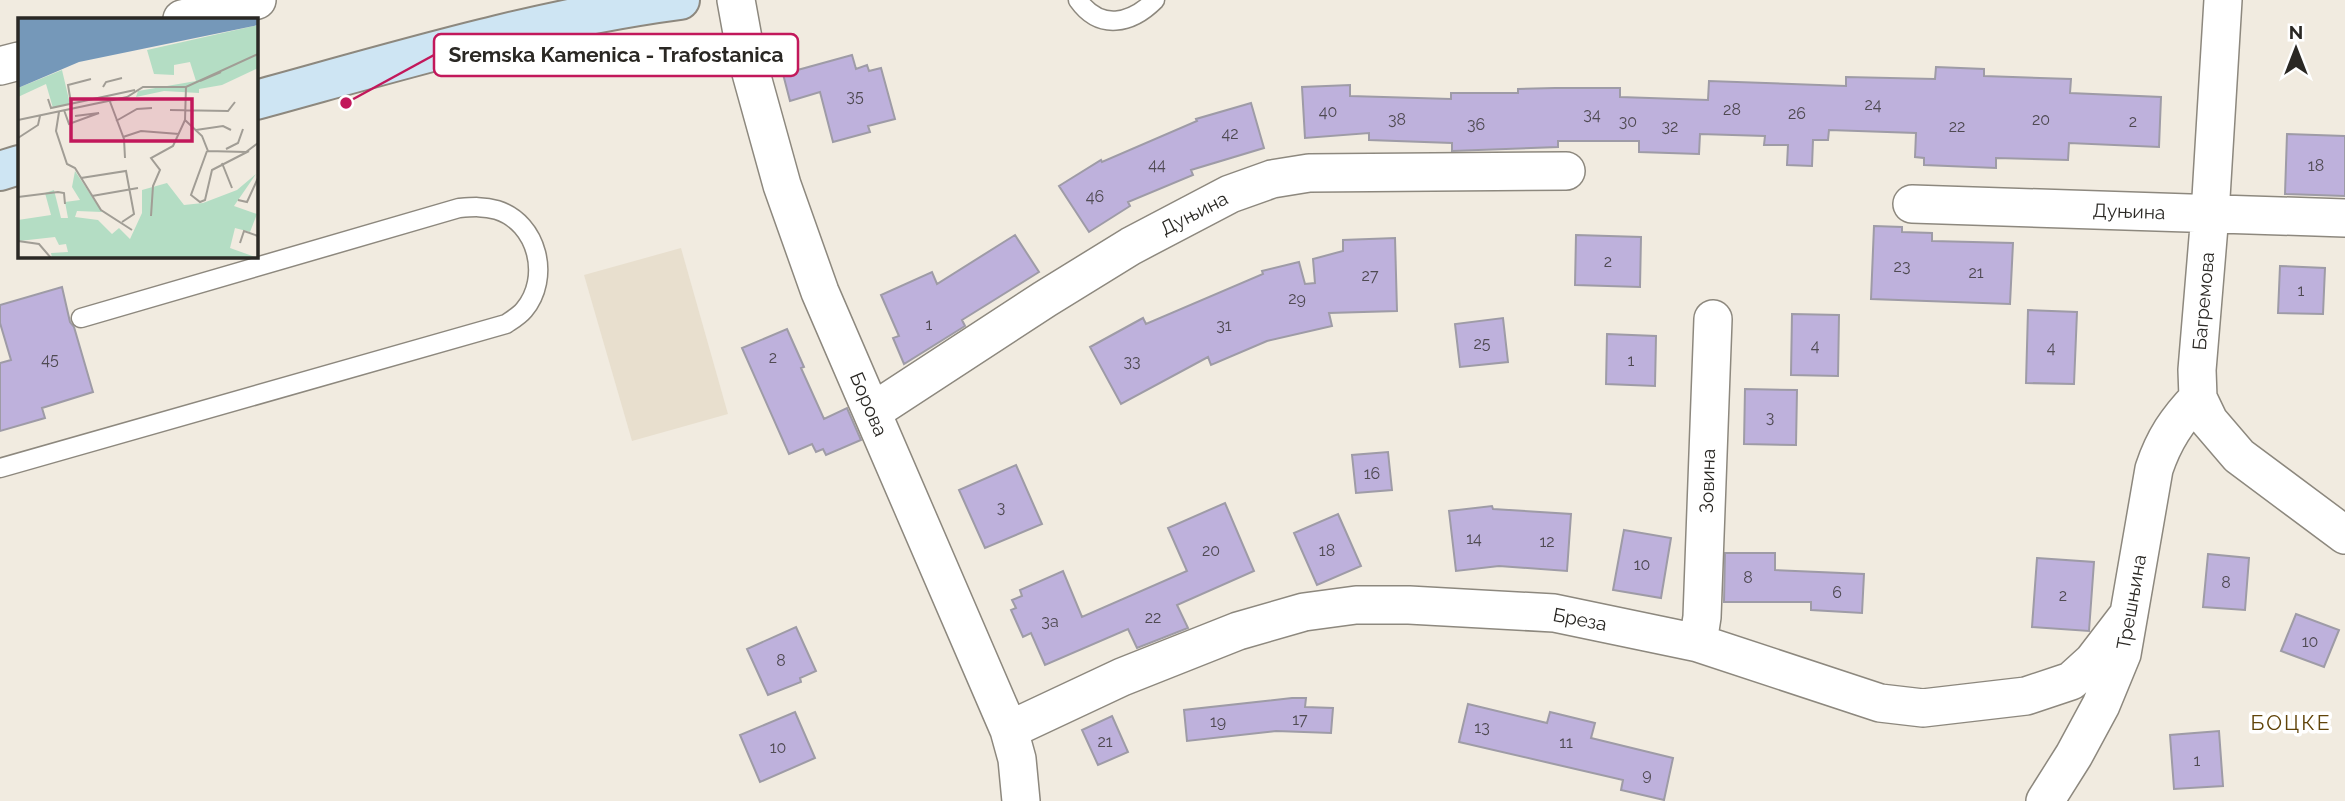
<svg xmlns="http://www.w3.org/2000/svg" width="2345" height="801" font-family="Raleway,sans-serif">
<rect width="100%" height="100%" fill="#f1ebe0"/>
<!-- built -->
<path fill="#e8dfce" d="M 681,248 L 728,414 L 632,441 L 584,275 Z"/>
<!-- building -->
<path fill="#beb1dc" stroke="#9e9ba6" stroke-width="2" d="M 852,55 L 856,69 L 867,65 L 869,71 L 881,68 L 895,119 L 868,126 L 870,132 L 833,142 L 820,92 L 790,101 L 783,74 Z
M 1936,67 L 1984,69 L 1984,76 L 2071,79 L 2070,93 L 2161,97 L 2159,147 L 2069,143 L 2068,160 L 1996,158 L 1996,168 L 1924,165 L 1924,158 L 1915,157 L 1916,133 L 1829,130 L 1828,140 L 1813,140 L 1812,166 L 1787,165 L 1788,145 L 1764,145 L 1765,136 L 1700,134 L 1699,154 L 1639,152 L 1639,141 L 1558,141 L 1558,147 L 1452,151 L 1452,143 L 1369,140 L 1369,133 L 1305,138 L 1302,87 L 1350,85 L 1350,96 L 1451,99 L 1451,93 L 1518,93 L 1518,89 L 1555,88 L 1620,88 L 1620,97 L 1708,100 L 1709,81 L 1846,86 L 1846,77 L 1935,79 Z
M 1251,103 L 1264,148 L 1191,170 L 1193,175 L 1128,202 L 1130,206 L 1089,232 L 1059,186 L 1101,160 L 1102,162 L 1197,121 L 1196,119 Z
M 2287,134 L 2345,136 L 2345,196 L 2285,194 Z
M 1874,226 L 1902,227 L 1902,232 L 1932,233 L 1932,241 L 2013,243 L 2010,304 L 1871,299 Z
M 1015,235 L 1039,272 L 962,320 L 965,326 L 904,364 L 893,338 L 899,336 L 881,295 L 932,272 L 937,284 Z
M 1576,235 L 1641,237 L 1640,287 L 1575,285 Z
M 1395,238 L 1397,311 L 1329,313 L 1332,326 L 1267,341 L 1211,365 L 1208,357 L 1121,404 L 1090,347 L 1143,318 L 1146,324 L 1263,274 L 1262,271 L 1299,262 L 1305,284 L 1315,283 L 1313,259 L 1343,251 L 1343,240 Z
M 2280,266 L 2325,268 L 2323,314 L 2278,313 Z
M 62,287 L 70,322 L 74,327 L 93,392 L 42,408 L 45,418 L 0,431 L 0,363 L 11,360 L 0,323 L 0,305 Z
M 2028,310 L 2077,312 L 2074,384 L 2026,383 Z
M 1792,314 L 1839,315 L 1838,376 L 1791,375 Z
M 1503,318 L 1508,362 L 1460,367 L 1455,324 Z
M 787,329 L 804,367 L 801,368 L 824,419 L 847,408 L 861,440 L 826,455 L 823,449 L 816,452 L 812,444 L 789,454 L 742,348 Z
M 1607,334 L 1656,336 L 1655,386 L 1606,384 Z
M 1745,389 L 1797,390 L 1796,445 L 1744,444 Z
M 1388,452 L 1392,490 L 1356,493 L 1352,455 Z
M 1016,465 L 1042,524 L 985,548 L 959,490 Z
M 1225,503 L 1254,571 L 1177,605 L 1188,628 L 1137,648 L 1128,629 L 1045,665 L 1031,633 L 1023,637 L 1011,610 L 1016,608 L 1012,600 L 1022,596 L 1020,590 L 1063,571 L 1082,617 L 1187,571 L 1168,528 Z
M 1492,506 L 1493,509 L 1571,514 L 1567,571 L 1499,566 L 1456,571 L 1449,511 Z
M 1338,514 L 1361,566 L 1317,585 L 1294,533 Z
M 1624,530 L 1671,538 L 1661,598 L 1613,590 Z
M 1725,553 L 1775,553 L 1775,570 L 1864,574 L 1862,613 L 1811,610 L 1811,602 L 1724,602 Z
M 2208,554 L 2249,558 L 2245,610 L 2203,607 Z
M 2037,558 L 2094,562 L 2089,631 L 2032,627 Z
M 2296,614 L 2339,630 L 2324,667 L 2281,651 Z
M 796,627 L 816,671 L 800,678 L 801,682 L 768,695 L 747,649 Z
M 1292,698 L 1306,698 L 1305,707 L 1333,708 L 1331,733 L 1276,731 L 1187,741 L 1184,710 Z
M 1468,704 L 1547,723 L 1550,712 L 1595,723 L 1591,738 L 1673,758 L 1664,800 L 1621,790 L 1623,780 L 1459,742 Z
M 795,712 L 815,758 L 760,782 L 740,735 Z
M 1112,716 L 1128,752 L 1098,765 L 1082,730 Z
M 2219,731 L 2223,786 L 2174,789 L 2170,735 Z"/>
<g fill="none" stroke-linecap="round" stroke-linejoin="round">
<defs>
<path id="lane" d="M 1078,0 C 1100,31 1131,24 1155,0
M 0,468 L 506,324 C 512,320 519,316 524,310 C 551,278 538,223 497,210 C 484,206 472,207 459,208 L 81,318"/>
<path id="street" d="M 736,0 L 746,55 L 782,185 L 820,292 L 1009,730 L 1017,759 L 1021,801
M 2223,0 L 2210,214 L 2197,370 L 2198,398 L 2209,421 L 2239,456 L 2345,535
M 182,19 L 257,0
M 0,66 L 19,61
M 1912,204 L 2345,218
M 872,412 L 1045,299 L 1131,246 L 1230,194 L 1272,179 L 1309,173 L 1566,171
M 1698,643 L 1702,617 L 1713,319
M 1009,730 L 1122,677 L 1238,631 L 1304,612 L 1356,605 L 1409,605 L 1554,613 L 1698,643 L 1880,703 L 1923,708 L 2026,696 L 2071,681 L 2093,661 L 2129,614
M 2045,801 L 2074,755 L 2101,705 L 2122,654 L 2154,469 C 2164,439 2177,420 2198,398"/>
<path id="secondary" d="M 256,100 C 395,62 536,19 680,0
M 0,171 L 19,165"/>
</defs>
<!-- lane casing -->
<use href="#lane" stroke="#8d887e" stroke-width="21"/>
<!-- street casing -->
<use href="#street" stroke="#8d887e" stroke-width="40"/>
<!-- secondary casing -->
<use href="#secondary" stroke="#8d887e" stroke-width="42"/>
<!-- lane -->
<use href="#lane" stroke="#fff" stroke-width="18"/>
<!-- street -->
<use href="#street" stroke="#fff" stroke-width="37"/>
<!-- secondary -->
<use href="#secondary" stroke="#cee5f3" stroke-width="38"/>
</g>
<g text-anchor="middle" stroke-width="7" stroke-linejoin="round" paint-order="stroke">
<!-- number labels -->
<g font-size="16" fill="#4f4a52">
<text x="855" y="102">35</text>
<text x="1873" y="110">24</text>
<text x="1732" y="115">28</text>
<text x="1328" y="117">40</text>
<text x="1797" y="119">26</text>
<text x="1592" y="120">34</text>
<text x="1397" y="125">38</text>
<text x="2041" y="125">20</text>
<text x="1628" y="127">30</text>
<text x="2133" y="127">2</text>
<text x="1476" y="130">36</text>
<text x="1670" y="132">32</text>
<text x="1957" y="132">22</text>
<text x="1230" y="139">42</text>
<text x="1157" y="170">44</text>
<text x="2316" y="171">18</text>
<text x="1095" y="202">46</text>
<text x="1608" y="267">2</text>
<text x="1902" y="272">23</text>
<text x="1976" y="278">21</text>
<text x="1370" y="281">27</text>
<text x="2301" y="296">1</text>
<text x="1297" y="304">29</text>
<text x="929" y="330">1</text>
<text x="1224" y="331">31</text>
<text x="1482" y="349">25</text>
<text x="1815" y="351">4</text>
<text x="2051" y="353">4</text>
<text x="773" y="363">2</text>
<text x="50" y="365">45</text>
<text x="1631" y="366">1</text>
<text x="1132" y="367">33</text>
<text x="1770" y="423">3</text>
<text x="1372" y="479">16</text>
<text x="1001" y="513">3</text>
<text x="1474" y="544">14</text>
<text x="1547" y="547">12</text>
<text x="1211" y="556">20</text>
<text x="1327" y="556">18</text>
<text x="1642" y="570">10</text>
<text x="1748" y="583">8</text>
<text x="2226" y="588">8</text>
<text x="1837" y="598">6</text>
<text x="2063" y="601">2</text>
<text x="1153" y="623">22</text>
<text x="1050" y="627">3a</text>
<text x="2310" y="647">10</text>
<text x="781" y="666">8</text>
<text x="1300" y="725">17</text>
<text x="1218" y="727">19</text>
<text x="1482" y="733">13</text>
<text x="1105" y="747">21</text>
<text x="1566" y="748">11</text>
<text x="778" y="753">10</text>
<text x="2197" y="766">1</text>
<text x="1647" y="780">9</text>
</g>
<!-- street labels -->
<g font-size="19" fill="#2a2824" stroke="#fff">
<text transform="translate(2129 211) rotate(2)" y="7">Дуњина</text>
<text transform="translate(1194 213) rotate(-27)" y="7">Дуњина</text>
<text transform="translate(2203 301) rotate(-85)" y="7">Багремова</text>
<text transform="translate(869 404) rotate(67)" y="7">Борова</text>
<text transform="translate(1707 481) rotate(-88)" y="7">Зовина</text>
<text transform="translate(2131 602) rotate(-80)" y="7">Трешњина</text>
<text transform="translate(1580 619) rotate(11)" y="7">Бреза</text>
</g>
<!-- neighbourhood labels -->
<g font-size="21" letter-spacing="2" fill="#604308" stroke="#fff">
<text x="2291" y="730">БОЦКЕ</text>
</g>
</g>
<!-- overview -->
<g transform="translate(18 18)">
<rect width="240" height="240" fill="#f1ebe0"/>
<path d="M 240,7 L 240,50 L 204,67 L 181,71 L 181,75 L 146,73 L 118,79 L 120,73 L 178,63 L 172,44 L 156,47 L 156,57 L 136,56 L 129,32 ZM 44,52 L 52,86 L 35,90 L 28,66 L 0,79 L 0,70 ZM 57,153 L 84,194 L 59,193 L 57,199 L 80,202 L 94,216 L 101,210 L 112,221 L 124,195 L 124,172 L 149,165 L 166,187 L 185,185 L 219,172 L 238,156 L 216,188 L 239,196 L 232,214 L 217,210 L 212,230 L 240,240 L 34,240 L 33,235 L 50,234 L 48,226 L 41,227 L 37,219 L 1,223 L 0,202 L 33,197 L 27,175 L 36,172 L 43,200 L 50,200 L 47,184 L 62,182 L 54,169 Z" fill="#b4ddc4"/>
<path d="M 0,0 L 240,0 L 240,7 L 61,44 L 0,70 Z" fill="#7598b9"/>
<path fill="none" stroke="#a19d95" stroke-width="2" d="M 182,63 L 203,54M 85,69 L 88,64 L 104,60M 168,69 L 167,102 L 184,118 L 190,133 L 228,134 L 240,125M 30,81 L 33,90 L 117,72M 91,81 L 106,121 L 107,140M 53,85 L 50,67 L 73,61M 46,92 L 51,106 L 81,95 L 57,98M 152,92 L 210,93 L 217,84M 41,94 L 38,113 L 49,146 L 57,150 L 83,192 L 114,212M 0,102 L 109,79 L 125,69 L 168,69 L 240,36M 98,103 L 119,91 L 134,90M 178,112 L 205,108 L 213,112M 105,119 L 123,113 L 161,116M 0,120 L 20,107 L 22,98M 208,131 L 220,125 L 225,111M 189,133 L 173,177 L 182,184 L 187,182 L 194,152 L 231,133M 204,145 L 214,170M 63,160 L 108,153 L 116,196 L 104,204M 74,178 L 120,170M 0,179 L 40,174 L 46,175 L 47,186M 220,182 L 229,184 L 240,160M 133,198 L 135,168 L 142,152 L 133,140 L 155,128 L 167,102M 0,223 L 21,226 L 33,240M 222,225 L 226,213 L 240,218"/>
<path fill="#c2185b" fill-opacity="0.15" stroke="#c2185b" stroke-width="3.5" d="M 53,81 L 174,81 L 174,123 L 53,123 Z"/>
<rect width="240" height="240" fill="none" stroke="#2a2824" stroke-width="3.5"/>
</g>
<!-- callouts -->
<path fill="none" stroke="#c2185b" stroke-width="2.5" d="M346 103L434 55"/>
<circle fill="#c2185b" stroke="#fff" stroke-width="2.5" cx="346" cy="103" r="7"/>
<rect fill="#fff" stroke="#c2185b" stroke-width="2.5" x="434" y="34" width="364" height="42" rx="7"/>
<g font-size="21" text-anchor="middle" font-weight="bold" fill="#2a2824">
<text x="616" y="62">Sremska Kamenica - Trafostanica</text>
</g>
<!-- north arrow -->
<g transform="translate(2296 49)" stroke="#ffffff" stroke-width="5" paint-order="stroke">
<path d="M0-5L12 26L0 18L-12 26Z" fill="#2a2824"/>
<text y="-10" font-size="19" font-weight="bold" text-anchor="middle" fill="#2a2824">N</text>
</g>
</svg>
